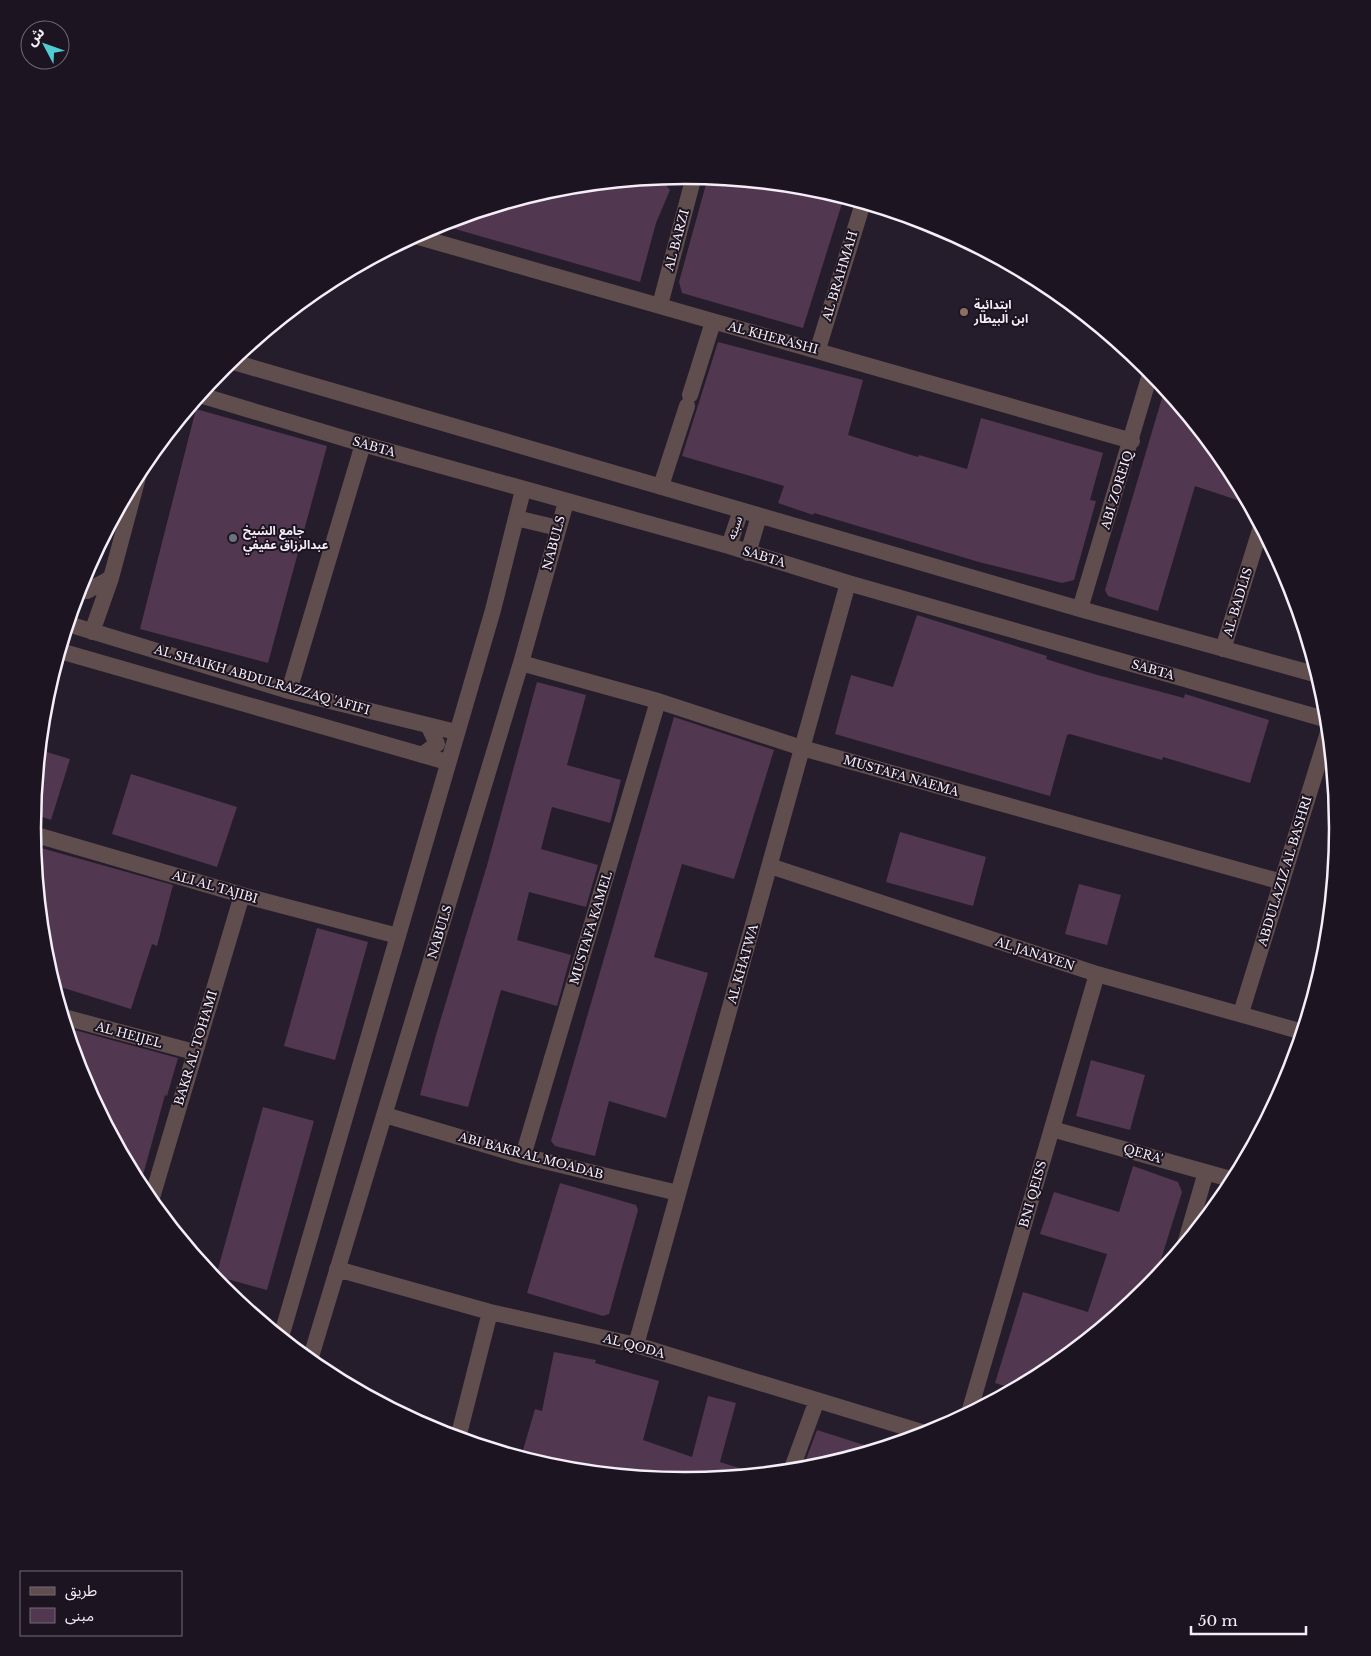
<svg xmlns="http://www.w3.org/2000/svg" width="1371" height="1656" font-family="'Libre Baskerville','Noto Sans Arabic',serif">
<rect width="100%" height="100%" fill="#251d2b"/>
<!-- building -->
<path fill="#523751" d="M 708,177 L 754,182 L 777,189 L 780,184 L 813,188 L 844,197 L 803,328 L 682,293 L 679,282 Z
M 660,178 L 670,190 L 656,223 L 640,282 L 438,224 L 558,188 Z
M 718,342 L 863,380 L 848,435 L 918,457 L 919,455 L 967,469 L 981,418 L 1103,453 L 1090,500 L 1096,501 L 1074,580 L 1062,583 L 979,562 L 814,513 L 813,515 L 778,503 L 784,486 L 682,456 Z
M 1165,388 L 1229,465 L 1249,504 L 1195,486 L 1158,611 L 1108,596 L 1105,590 Z
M 196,409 L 327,446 L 268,663 L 140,629 Z
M 917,615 L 1047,656 L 1046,659 L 1094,674 L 1184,698 L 1185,694 L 1269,720 L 1250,783 L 1163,757 L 1162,760 L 1070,734 L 1067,735 L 1050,796 L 835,734 L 851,675 L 893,687 Z
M 537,682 L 586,695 L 567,765 L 621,780 L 610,823 L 552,807 L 541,849 L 598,865 L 586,907 L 529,892 L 517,940 L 571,955 L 557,1006 L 501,990 L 468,1107 L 420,1095 L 436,1035 L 488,862 Z
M 674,717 L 774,750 L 734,879 L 682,864 L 654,957 L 708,973 L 666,1118 L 609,1101 L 595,1156 L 555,1146 L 551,1141 Z
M 40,750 L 70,759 L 51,820 L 34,814 Z
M 131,774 L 237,807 L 217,867 L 112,834 Z
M 900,832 L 986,857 L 973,906 L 886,882 Z
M 34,846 L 173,885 L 157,946 L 152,944 L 131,1009 L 54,985 L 45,955 Z
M 1079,884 L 1121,895 L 1107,945 L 1065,934 Z
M 317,928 L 368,942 L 335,1060 L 284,1046 Z
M 67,1028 L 178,1058 L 167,1096 L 165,1095 L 140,1186 L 82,1078 Z
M 1091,1060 L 1145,1075 L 1130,1130 L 1076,1116 Z
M 263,1107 L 314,1121 L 267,1290 L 216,1276 Z
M 1133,1166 L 1178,1182 L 1182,1192 L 1154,1282 L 1147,1290 L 1048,1371 L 1014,1389 L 995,1383 L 1023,1292 L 1088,1312 L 1107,1254 L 1040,1234 L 1054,1192 L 1119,1212 Z
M 560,1183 L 636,1205 L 638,1210 L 609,1314 L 603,1316 L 527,1293 Z
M 554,1352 L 596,1360 L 595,1363 L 659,1381 L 643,1440 L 692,1457 L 708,1396 L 736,1403 L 720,1462 L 758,1474 L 685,1481 L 558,1468 L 521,1457 L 535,1409 L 542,1411 Z
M 817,1430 L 877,1449 L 813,1468 L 802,1470 Z"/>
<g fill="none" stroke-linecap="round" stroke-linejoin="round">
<!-- minor -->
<path stroke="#604d4d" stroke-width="16" d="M 415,236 C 654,303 893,371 1132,441
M 660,305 L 694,176
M 818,349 L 863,203
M 230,361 L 1080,609 L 1318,675
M 200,395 L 363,444 L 729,546 L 848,583 L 1328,720
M 690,395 L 713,322
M 661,486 L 687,406
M 516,518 L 558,528
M 729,546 L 741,510
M 748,553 L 759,516
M 81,582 L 87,591 L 111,578
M 1080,609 L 1151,371
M 68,624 L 289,691 L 456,732
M 92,632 L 111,578 L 140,470
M 1223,649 L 1261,527
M 60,651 L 447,762
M 521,663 L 658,701 L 802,748 L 1282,882
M 289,691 L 363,444
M 422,755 L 437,744 L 428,725
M 33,834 L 242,895 L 398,936
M 770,866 L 1097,974 L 1303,1032
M 1241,1013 L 1329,729
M 64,1017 L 194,1052
M 385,1115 L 523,1156 L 678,1193
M 1052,1129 L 1234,1180
M 523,1156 L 658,701
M 151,1201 L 242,895
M 1185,1244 L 1206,1172
M 337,1269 L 490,1312 L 636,1345 L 928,1434
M 281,1337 L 493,610 L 523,490
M 636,1345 L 848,583
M 310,1360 L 521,663 L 566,502
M 969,1413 L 1097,974
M 458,1438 L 490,1312
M 791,1471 L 817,1400"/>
</g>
<!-- markers -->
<circle fill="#8d6e63" stroke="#1c1421" stroke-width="2" cx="964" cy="312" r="5"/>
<circle fill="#6b7280" stroke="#1c1421" stroke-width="2" cx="233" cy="538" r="5"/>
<g text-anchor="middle" stroke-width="4" stroke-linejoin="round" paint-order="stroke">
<!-- street labels -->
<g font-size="12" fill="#f4eef8" stroke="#1c1421">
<text transform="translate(677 240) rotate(-75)" y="4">AL BARZI</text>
<text transform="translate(840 276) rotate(-73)" y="4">AL BRAHMAH</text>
<text transform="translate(773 338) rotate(15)" y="4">AL KHERASHI</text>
<text transform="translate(374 447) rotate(16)" y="4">SABTA</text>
<text transform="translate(1117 490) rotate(-73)" y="4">ABI ZOREIQ</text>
<text transform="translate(735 528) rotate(-72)" y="4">سبته</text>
<text transform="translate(554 543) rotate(-75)" y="4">NABULS</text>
<text transform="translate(764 557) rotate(17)" y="4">SABTA</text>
<text transform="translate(1238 602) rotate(-73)" y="4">AL BADLIS</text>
<text transform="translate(1153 670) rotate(16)" y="4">SABTA</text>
<text transform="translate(262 680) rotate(16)" y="4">AL SHAIKH ABDULRAZZAQ 'AFIFI</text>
<text transform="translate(901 776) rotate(16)" y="4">MUSTAFA NAEMA</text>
<text transform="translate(1285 871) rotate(-73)" y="4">ABDULAZIZ AL BASHRI</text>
<text transform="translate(215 887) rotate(16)" y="4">ALI AL TAJIBI</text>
<text transform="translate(591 928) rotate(-73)" y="4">MUSTAFA KAMEL</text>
<text transform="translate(440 932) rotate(-73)" y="4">NABULS</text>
<text transform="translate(1035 954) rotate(18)" y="4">AL JANAYEN</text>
<text transform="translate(743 964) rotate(-74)" y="4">AL KHATWA</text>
<text transform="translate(129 1035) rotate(15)" y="4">AL HEIJEL</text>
<text transform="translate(196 1048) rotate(-73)" y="4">BAKR AL TOHAMI</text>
<text transform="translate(1143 1154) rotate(16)" y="4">QERA'</text>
<text transform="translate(531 1156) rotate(15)" y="4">ABI BAKR AL MOADAB</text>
<text transform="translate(1033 1194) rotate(-74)" y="4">BNI QEISS</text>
<text transform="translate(634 1346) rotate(15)" y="4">AL QODA</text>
</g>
<!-- poi labels -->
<g font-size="12" font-weight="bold" fill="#f4eef8" stroke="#1c1421" text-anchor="start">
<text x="974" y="309">ابتدائية<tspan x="974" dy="14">ابن البيطار</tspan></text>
<text x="243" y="535">جامع الشيخ<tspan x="243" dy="14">عبدالرزاق عفيفي</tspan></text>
</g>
</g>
<!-- crop -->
<path d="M0 0H1371V1656H0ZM41 828a644 644 0 1 1 1288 0a644 644 0 1 1-1288 0Z" fill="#1c1421" fill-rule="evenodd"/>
<path fill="none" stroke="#f4eef8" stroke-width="2.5" d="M41 828a644 644 0 1 1 1288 0a644 644 0 1 1-1288 0Z"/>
<!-- legend -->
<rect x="20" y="1571" width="162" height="65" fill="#1c1421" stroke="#726b77"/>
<rect x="30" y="1587" width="25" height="8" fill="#604d4d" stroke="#726b77"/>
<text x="65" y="1596" font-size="15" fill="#f4eef8">طريق</text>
<rect x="30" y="1608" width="25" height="15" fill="#523751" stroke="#726b77"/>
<text x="65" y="1621" font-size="15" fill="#f4eef8">مبنى</text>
<!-- north arrow -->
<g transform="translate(45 45) rotate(311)"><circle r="24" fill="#1c1421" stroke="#726b77"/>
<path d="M0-4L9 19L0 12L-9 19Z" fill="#51ccd4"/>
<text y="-8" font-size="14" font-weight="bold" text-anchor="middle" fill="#f4eef8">ش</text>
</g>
<!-- scale -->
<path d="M1191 1626v8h115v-8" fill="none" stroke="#f4eef8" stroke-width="2.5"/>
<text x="1198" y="1626" font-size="15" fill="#f4eef8" stroke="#1c1421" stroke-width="4" paint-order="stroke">50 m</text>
</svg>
